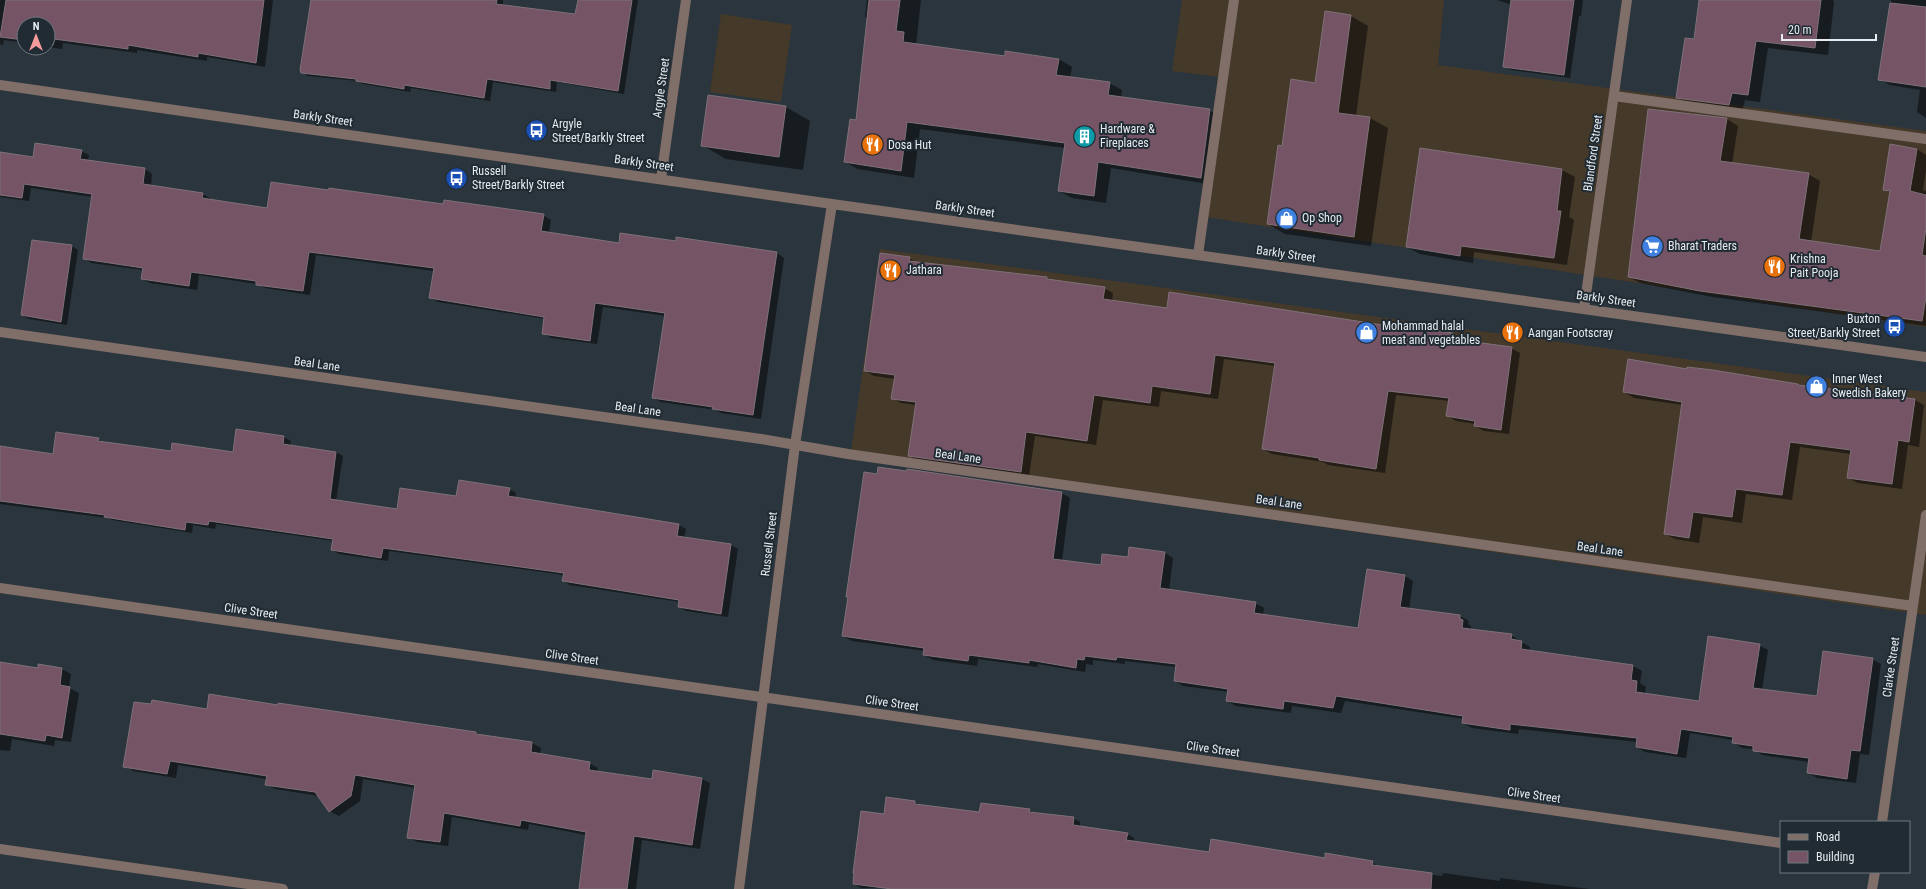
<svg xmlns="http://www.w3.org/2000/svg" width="1926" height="889" font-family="'Roboto Condensed',sans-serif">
<rect width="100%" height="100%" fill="#2b353d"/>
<!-- commercial -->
<path fill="#45392a" d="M 1182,0 L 1444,0 L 1438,65 L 1926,131 L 1926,327 L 1199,216 L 1218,77 L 1172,71 Z
M 721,14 L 792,25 L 781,102 L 710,92 Z
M 880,249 L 1926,392 L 1926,615 L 850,458 Z"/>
<!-- shadow -->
<path fill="#0007" d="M 0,0 L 273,0 L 265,67 L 207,57 L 207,61 L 137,50 L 137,53 L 63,43 L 62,49 L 48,47 L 48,24 L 24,24 L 24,43 L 4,40 L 3,45 L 0,44 Z
M 312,0 L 503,0 L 503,6 L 576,15 L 579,0 L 638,0 L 624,94 L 557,82 L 556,92 L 493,82 L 490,101 L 411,88 L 410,92 L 363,84 L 358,81 L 308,76 L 302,72 Z
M 867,0 L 921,0 L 916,45 L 1006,57 L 1059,59 L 1072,67 L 1070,78 L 1109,83 L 1122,90 L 1121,98 L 1209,110 L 1222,117 L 1213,185 L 1111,168 L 1106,203 L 1072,198 L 1059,191 L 1065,148 L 920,129 L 914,178 L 858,169 L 845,162 L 857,121 L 868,19 L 865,17 Z
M 1497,0 L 1583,0 L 1581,16 L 1579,16 L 1570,78 L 1511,70 L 1504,66 L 1512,5 Z
M 1700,0 L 1833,0 L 1834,3 L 1828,55 L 1768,48 L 1760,102 L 1745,100 L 1742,112 L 1690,105 L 1677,97 L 1695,40 Z
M 1891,0 L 1926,0 L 1926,118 L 1917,112 L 1920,90 L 1890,85 L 1879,79 Z
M 1351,16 L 1368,26 L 1356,116 L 1370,118 L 1388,128 L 1371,246 L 1285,234 L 1268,224 L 1282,147 Z
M 709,96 L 786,107 L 810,121 L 803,170 L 726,159 L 702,145 Z
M 1649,110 L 1727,119 L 1738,126 L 1732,164 L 1808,174 L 1820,181 L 1811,242 L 1881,252 L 1891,193 L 1884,189 L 1891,145 L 1917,149 L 1926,155 L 1926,170 L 1923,190 L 1926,191 L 1926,326 L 1713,297 L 1640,283 L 1629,277 Z
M 1421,149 L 1562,170 L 1575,177 L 1569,217 L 1574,220 L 1567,265 L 1474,252 L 1473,263 L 1420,254 L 1407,247 Z
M 81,151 L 89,155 L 88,161 L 145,169 L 152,174 L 151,186 L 202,194 L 210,198 L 210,200 L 268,209 L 444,206 L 543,215 L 551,220 L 549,233 L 620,244 L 676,242 L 777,253 L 784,258 L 761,419 L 721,413 L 716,410 L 661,402 L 654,398 L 666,316 L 603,307 L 597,344 L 551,338 L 543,333 L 545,319 L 438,302 L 430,298 L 434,271 L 316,255 L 310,295 L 265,288 L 256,284 L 199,275 L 197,290 L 150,283 L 142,279 L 143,270 L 91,263 L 84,258 L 93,197 L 31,188 L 29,201 L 0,197 L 0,153 L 34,158 Z
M 72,246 L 78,250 L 67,325 L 29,319 L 22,315 Z
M 909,258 L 917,263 L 1047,278 L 1051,280 L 1104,288 L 1113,293 L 1112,301 L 1167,310 L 1453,334 L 1461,339 L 1461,341 L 1511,348 L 1520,353 L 1509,434 L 1484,431 L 1475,426 L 1475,424 L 1456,421 L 1448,416 L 1450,401 L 1396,395 L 1385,473 L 1328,465 L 1323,462 L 1272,454 L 1263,449 L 1275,366 L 1224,359 L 1218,399 L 1161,391 L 1159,407 L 1103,400 L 1096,445 L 1035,436 L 1029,476 L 918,461 L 910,456 L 917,405 L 901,403 L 892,398 L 895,379 L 874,376 L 865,371 Z
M 1688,370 L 1800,386 L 1915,400 L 1924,405 L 1919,447 L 1908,445 L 1902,489 L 1858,483 L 1848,478 L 1851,454 L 1800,447 L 1792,500 L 1746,494 L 1742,523 L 1703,517 L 1699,543 L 1675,539 L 1665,534 L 1683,405 L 1634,398 L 1624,392 Z
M 284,437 L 291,441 L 290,446 L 336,452 L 343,456 L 336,501 L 398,510 L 509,489 L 516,493 L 515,498 L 679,525 L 686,529 L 684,538 L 731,545 L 738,549 L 728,617 L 686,611 L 679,607 L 680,602 L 570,585 L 563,581 L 564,575 L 389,551 L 388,561 L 339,554 L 332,550 L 334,541 L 216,524 L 215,529 L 193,525 L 192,533 L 112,520 L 108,518 L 0,504 L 0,447 L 54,455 L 98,439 L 105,443 L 172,452 L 234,453 Z
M 1062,493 L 1070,498 L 1062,561 L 1102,567 L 1129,558 L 1165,553 L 1173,558 L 1169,591 L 1255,603 L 1264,608 L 1263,615 L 1359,629 L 1405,576 L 1413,581 L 1409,609 L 1460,616 L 1469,621 L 1468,624 L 1471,626 L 1471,630 L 1511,635 L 1530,647 L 1529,652 L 1633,666 L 1642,671 L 1640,683 L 1646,687 L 1645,694 L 1700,702 L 1759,645 L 1768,650 L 1762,690 L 1818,697 L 1872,659 L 1881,664 L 1869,755 L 1860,754 L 1856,783 L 1817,778 L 1808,773 L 1809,762 L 1762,755 L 1754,749 L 1742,748 L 1733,742 L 1733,740 L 1690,733 L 1686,758 L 1645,752 L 1637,747 L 1638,742 L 1519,729 L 1518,734 L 1472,728 L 1463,723 L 1464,719 L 1345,701 L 1341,713 L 1292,706 L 1291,713 L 1236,706 L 1227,701 L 1229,692 L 1183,686 L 1175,681 L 1177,667 L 1125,661 L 1125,664 L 1093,660 L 1093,665 L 1086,664 L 1085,672 L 1038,664 L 1037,667 L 978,659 L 977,666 L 933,660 L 924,655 L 925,651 L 852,641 L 843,636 L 849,598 L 847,596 Z
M 0,663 L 38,669 L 39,665 L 62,669 L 71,674 L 69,688 L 79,693 L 71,742 L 55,740 L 54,746 L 12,739 L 10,751 L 0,750 Z
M 279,704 L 476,732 L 483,736 L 532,743 L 541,748 L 540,754 L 589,763 L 598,768 L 597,772 L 653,780 L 702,779 L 710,783 L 700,849 L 642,840 L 636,889 L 583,889 L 586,835 L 529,824 L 528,830 L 452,817 L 448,846 L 417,842 L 408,837 L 416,788 L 363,779 L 360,801 L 339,816 L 330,811 L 319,796 L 275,789 L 267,784 L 267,779 L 178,765 L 176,778 L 133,771 L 125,766 L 207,710 L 279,706 Z
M 887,798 L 915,802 L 922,806 L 980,813 L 1029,810 L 1035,814 L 1073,818 L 1080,822 L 1080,827 L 1127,834 L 1134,838 L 1134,842 L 1210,853 L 1372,862 L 1379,867 L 1442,876 L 1443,873 L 1500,881 L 1500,878 L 1590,889 L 861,888 L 854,884 L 885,815 Z"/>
<!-- building -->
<path fill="#755466" stroke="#7f7178" d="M 6,0 L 264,0 L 256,63 L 198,53 L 198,57 L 128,45 L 128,49 L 54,39 L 53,45 L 48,44 L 48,24 L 24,24 L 24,40 L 0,37 Z
M 311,0 L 497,0 L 496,4 L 575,14 L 578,0 L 632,0 L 618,91 L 550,80 L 550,89 L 487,79 L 484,98 L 404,85 L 404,89 L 356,81 L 356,79 L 301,73 L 300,70 Z
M 869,0 L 900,0 L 896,31 L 904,32 L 903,42 L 1005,56 L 1005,51 L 1059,59 L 1056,75 L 1110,82 L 1108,95 L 1210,109 L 1201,178 L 1098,162 L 1094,196 L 1058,191 L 1065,143 L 907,122 L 901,171 L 844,162 L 850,119 L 856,120 Z
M 1511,0 L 1574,0 L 1564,75 L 1503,67 Z
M 1699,0 L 1821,0 L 1815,48 L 1756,41 L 1748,95 L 1732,93 L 1729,105 L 1676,98 L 1685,38 L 1694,39 Z
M 1890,3 L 1926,7 L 1926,87 L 1878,80 Z
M 1325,11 L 1351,15 L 1338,113 L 1370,117 L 1354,237 L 1267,224 L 1278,145 L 1282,146 L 1291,79 L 1315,83 Z
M 708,95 L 786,106 L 779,157 L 701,146 Z
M 1648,109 L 1727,118 L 1720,161 L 1809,173 L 1799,239 L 1880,251 L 1890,191 L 1883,190 L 1890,144 L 1917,149 L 1910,191 L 1926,195 L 1926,228 L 1922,255 L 1926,256 L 1926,297 L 1922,321 L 1700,291 L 1628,277 Z
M 35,143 L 82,150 L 80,159 L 145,168 L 143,184 L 203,193 L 202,198 L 267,208 L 271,182 L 328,190 L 329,188 L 443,204 L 444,200 L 544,214 L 541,231 L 619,243 L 620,233 L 676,241 L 676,237 L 777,252 L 753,415 L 712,409 L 713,407 L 652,398 L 665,313 L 595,303 L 590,341 L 542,334 L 544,317 L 429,298 L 434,268 L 309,252 L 303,291 L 256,285 L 256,281 L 191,272 L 189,286 L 141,279 L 143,268 L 83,259 L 92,194 L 24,184 L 22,198 L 0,195 L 0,152 L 33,157 Z
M 1420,148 L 1562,169 L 1557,211 L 1561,211 L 1554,258 L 1461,246 L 1460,256 L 1406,247 Z
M 32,240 L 72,245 L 61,322 L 21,315 Z
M 880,253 L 910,257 L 909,261 L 1047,277 L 1047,279 L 1105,287 L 1103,299 L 1167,308 L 1169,292 L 1402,328 L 1402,326 L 1453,333 L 1452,339 L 1512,347 L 1501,430 L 1474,426 L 1475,421 L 1446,416 L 1449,398 L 1388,391 L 1376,469 L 1319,460 L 1319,458 L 1262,449 L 1275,363 L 1215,355 L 1210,394 L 1152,386 L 1150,403 L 1094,395 L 1087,441 L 1026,432 L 1021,472 L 908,456 L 916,402 L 891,399 L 895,375 L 864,371 Z
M 1628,359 L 1687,369 L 1687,367 L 1713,370 L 1798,384 L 1798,385 L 1915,399 L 1909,442 L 1898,440 L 1892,484 L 1847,478 L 1851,450 L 1790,442 L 1782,495 L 1736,489 L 1732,517 L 1693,512 L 1689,538 L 1664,534 L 1682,402 L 1623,392 Z
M 236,429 L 284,436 L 283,444 L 336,452 L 330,499 L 397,509 L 400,488 L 456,496 L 459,480 L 510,488 L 508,496 L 679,524 L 677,536 L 731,544 L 721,614 L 678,607 L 679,600 L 562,581 L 564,573 L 383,548 L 381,558 L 331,550 L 333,539 L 209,521 L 208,525 L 186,522 L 185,530 L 104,517 L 105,515 L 0,501 L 0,446 L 53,454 L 56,432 L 99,438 L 98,441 L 171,451 L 172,443 L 233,452 Z
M 878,467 L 906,471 L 907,469 L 1062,492 L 1053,559 L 1101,565 L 1102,554 L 1128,557 L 1129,547 L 1165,552 L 1160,588 L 1256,602 L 1254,613 L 1358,628 L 1367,569 L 1405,575 L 1400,607 L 1460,615 L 1460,619 L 1463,620 L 1462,628 L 1512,634 L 1511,639 L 1522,641 L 1521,649 L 1633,665 L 1631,680 L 1637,681 L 1636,692 L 1699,701 L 1708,636 L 1760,644 L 1753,688 L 1817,696 L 1823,651 L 1873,658 L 1860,751 L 1851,750 L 1847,779 L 1807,773 L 1809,758 L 1753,751 L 1753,746 L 1732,743 L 1733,737 L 1681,729 L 1677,754 L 1636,747 L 1637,738 L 1510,724 L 1510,730 L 1462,723 L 1463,716 L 1336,696 L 1333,708 L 1284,701 L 1283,709 L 1226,701 L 1228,689 L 1174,681 L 1176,664 L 1117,657 L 1116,660 L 1085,656 L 1084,660 L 1077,659 L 1076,668 L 1029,660 L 1029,663 L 969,655 L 968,661 L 923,655 L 924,648 L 842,636 L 848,597 L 846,597 L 864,472 L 877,474 Z
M 0,662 L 38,668 L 38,664 L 62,668 L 60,685 L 70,687 L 62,738 L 46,735 L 45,741 L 0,734 Z
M 209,694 L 278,705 L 278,703 L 476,732 L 476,734 L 532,742 L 531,752 L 590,762 L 589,770 L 652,779 L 653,770 L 702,778 L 692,845 L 634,836 L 627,889 L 579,889 L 586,832 L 521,820 L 520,826 L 444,813 L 440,842 L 407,838 L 415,785 L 355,775 L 351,796 L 329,812 L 315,792 L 265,785 L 267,776 L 170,761 L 167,774 L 123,767 L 134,702 L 151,704 L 152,700 L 207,709 Z
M 886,797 L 915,801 L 915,804 L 979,812 L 981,803 L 1030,809 L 1029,812 L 1074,817 L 1073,825 L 1128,833 L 1126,840 L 1209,852 L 1211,839 L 1325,858 L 1325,853 L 1373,861 L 1372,865 L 1432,873 L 1431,889 L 892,889 L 853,884 L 854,873 L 853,873 L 861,811 L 884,814 Z"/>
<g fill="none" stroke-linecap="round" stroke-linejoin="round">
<!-- minor -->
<path stroke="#806f69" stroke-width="10" d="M 0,85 L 832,204 L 1926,357
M 1614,96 L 1926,139
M 661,179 L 686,0
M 1198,255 L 1234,0
M 1584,309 L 1627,0
M 0,332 L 761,439 L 848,454 L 1913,606
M 0,588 L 1781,843
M 1882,822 L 1926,515
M 0,849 L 283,889
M 739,889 L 795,445 L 832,204
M 1872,889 L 1875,872"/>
</g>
<!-- icons -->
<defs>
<symbol id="bus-disc" viewBox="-11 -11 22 22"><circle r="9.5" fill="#1a4fb4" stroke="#212b33"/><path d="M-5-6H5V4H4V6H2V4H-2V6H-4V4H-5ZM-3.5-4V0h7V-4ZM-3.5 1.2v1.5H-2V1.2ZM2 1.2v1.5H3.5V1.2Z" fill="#fff"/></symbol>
<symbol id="building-disc" viewBox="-11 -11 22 22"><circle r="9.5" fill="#0f9aa8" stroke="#212b33"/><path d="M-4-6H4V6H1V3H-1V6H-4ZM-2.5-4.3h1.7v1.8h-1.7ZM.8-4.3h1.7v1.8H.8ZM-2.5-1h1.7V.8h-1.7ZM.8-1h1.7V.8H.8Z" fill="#fff"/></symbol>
<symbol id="restaurant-disc" viewBox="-11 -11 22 22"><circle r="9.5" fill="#e8710a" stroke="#212b33"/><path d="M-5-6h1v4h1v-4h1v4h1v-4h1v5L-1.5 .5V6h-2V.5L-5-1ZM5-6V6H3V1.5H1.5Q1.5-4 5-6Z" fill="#fff"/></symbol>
<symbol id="shop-disc" viewBox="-11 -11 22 22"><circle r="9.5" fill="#3f7fe0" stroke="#212b33"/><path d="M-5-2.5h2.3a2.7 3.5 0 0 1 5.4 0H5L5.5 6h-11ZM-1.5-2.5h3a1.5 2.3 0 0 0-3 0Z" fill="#fff"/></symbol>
<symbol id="supermarket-disc" viewBox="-11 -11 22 22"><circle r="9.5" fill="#3f7fe0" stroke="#212b33"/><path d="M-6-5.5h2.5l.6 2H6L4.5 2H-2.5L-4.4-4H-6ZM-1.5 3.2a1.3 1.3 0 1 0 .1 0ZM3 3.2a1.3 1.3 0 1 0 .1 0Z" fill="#fff"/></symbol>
</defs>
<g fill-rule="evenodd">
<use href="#bus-disc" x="524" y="118" width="25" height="25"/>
<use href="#building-disc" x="1072" y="124" width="25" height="25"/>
<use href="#restaurant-disc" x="860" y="132" width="25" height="25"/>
<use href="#bus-disc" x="444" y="166" width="25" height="25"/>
<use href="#shop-disc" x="1274" y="206" width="25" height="25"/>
<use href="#supermarket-disc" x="1640" y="234" width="25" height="25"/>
<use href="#restaurant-disc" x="1762" y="254" width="25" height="25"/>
<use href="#restaurant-disc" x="878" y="258" width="25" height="25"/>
<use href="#bus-disc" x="1882" y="314" width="25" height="25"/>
<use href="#shop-disc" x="1354" y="320" width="25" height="25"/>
<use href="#restaurant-disc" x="1500" y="320" width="25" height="25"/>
<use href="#shop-disc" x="1804" y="374" width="25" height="25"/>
</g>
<g text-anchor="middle" stroke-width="4" stroke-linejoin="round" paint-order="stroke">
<!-- street labels -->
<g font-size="12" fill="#e5ebf0" stroke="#212b33">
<text transform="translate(661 88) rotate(-82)" y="4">Argyle Street</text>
<text transform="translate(323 118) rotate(8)" y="4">Barkly Street</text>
<text transform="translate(1593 153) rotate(-82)" y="4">Blandford Street</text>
<text transform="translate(644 163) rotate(8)" y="4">Barkly Street</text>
<text transform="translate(965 209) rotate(8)" y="4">Barkly Street</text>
<text transform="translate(1286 254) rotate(8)" y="4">Barkly Street</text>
<text transform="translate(1606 299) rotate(8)" y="4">Barkly Street</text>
<text transform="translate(317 364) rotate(8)" y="4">Beal Lane</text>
<text transform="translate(638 409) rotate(8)" y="4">Beal Lane</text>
<text transform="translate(958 456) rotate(8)" y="4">Beal Lane</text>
<text transform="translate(1279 502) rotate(8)" y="4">Beal Lane</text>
<text transform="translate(769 544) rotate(-83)" y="4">Russell Street</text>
<text transform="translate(1600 549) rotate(8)" y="4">Beal Lane</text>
<text transform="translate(251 611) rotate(8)" y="4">Clive Street</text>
<text transform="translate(572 657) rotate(8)" y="4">Clive Street</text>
<text transform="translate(1891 667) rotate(-82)" y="4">Clarke Street</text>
<text transform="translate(892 703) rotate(8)" y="4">Clive Street</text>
<text transform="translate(1213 749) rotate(8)" y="4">Clive Street</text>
<text transform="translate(1534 795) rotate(8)" y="4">Clive Street</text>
</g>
<!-- poi labels -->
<g font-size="12" fill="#e5ebf0" stroke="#212b33" text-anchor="start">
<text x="552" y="128">Argyle<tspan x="552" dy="14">Street/Barkly Street</tspan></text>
<text x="1100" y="133">Hardware &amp;<tspan x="1100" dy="14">Fireplaces</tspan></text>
<text x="888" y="149">Dosa Hut</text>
<text x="472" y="175">Russell<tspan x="472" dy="14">Street/Barkly Street</tspan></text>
<text x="1302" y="222">Op Shop</text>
<text x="1668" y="250">Bharat Traders</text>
<text x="1790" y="263">Krishna<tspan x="1790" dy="14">Pait Pooja</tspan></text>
<text x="906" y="274">Jathara</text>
<text x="1880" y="323" text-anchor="end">Buxton<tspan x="1880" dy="14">Street/Barkly Street</tspan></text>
<text x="1382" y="330">Mohammad halal<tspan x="1382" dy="14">meat and vegetables</tspan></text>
<text x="1528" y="337">Aangan Footscray</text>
<text x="1832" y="383">Inner West<tspan x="1832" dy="14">Swedish Bakery</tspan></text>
</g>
</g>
<!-- legend -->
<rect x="1780" y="821" width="130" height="52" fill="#212b33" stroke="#6f787f"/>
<rect x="1788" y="834" width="20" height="6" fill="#806f69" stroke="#6f787f"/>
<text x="1816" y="841" font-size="12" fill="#e5ebf0">Road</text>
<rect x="1788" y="851" width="20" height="12" fill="#755466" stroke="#6f787f"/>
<text x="1816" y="861" font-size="12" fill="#e5ebf0">Building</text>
<!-- north arrow -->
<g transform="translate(36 36)"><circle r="19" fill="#212b33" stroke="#6f787f"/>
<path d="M0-3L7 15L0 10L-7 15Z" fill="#f59b9c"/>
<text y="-6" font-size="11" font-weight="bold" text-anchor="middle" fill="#e5ebf0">N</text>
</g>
<!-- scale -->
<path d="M1782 34v6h94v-6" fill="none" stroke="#e5ebf0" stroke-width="2"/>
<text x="1788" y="34" font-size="12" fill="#e5ebf0" stroke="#212b33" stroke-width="3" paint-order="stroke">20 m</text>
</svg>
